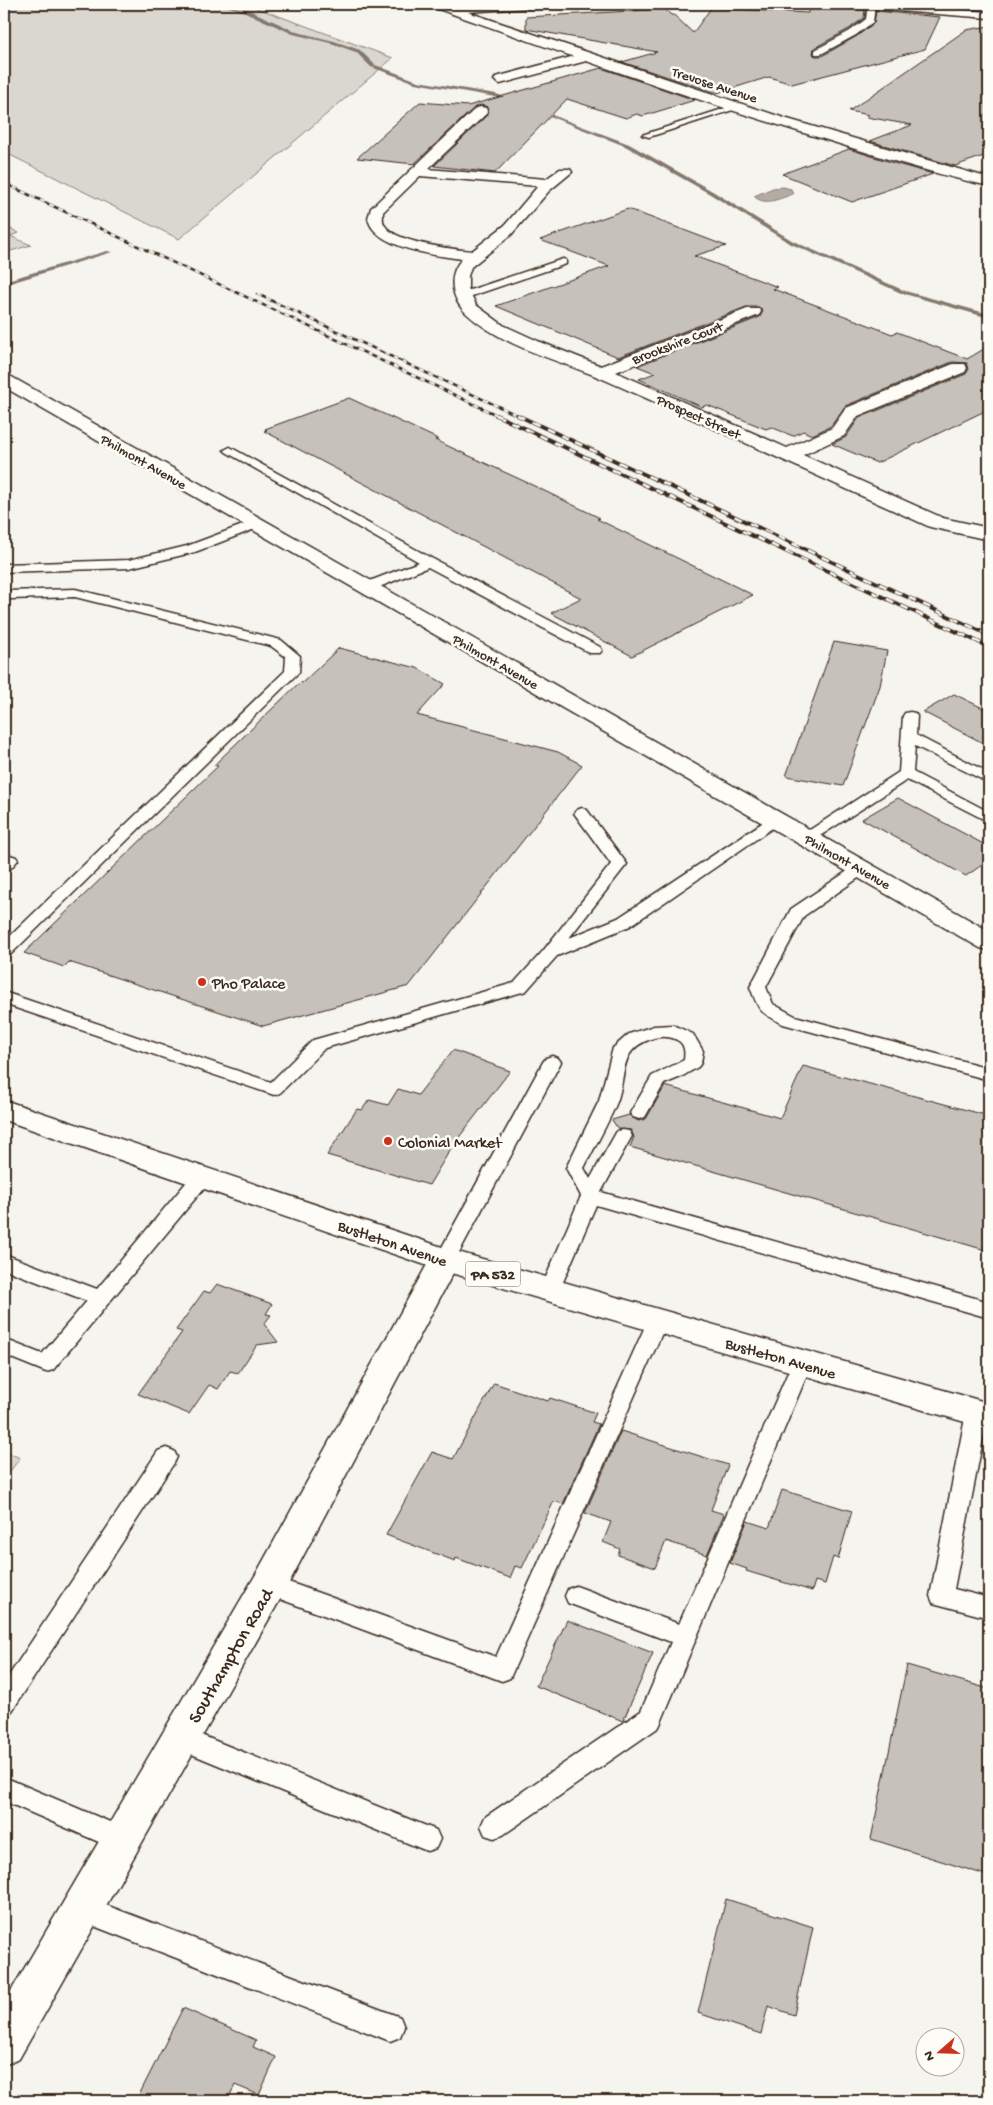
<svg xmlns="http://www.w3.org/2000/svg" width="993" height="2105" font-family="'Gochi Hand',sans-serif">
<rect width="100%" height="100%" fill="#f5f4ee"/>
<filter id="ink" filterUnits="userSpaceOnUse"><feTurbulence type="fractalNoise" baseFrequency=".02" numOctaves="2"/><feDisplacementMap in="SourceGraphic" scale="10" xChannelSelector="R" yChannelSelector="G"/><feConvolveMatrix kernelMatrix="1 2 1 2 8 2 1 2 1" color-interpolation-filters="sRGB"/></filter>
<g filter="url(#ink)">
<!-- green -->
<path fill="#dad6d0" stroke="#8a8077" d="M 4,4 L 246,4 L 393,58 L 179,239 L 4,152 Z
M 7,227 L 19,233 L 10,236 L 31,245 L 4,253 L 4,228 Z
M 4,1451 L 20,1458 L 4,1479 Z"/>
<!-- water -->
<path fill="#b4aca4" stroke="#84786e" d="M 783,187 L 791,189 L 793,194 C 781,198 764,207 754,196 L 773,188 Z"/>
<g fill="none" stroke-linecap="round" stroke-linejoin="round">
<!-- stream -->
<path fill="#84786e" fill-rule="evenodd" d="M 220,4 L 249,10 L 297,32 L 334,41 L 360,50 L 375,65 L 418,81 L 496,94 L 516,101 L 513,103 L 495,97 L 415,83 L 371,67 L 356,52 L 330,43 L 293,34 L 245,12 Z
M 536,109 L 629,144 L 714,192 L 793,241 L 905,291 L 989,314 L 989,318 L 901,293 L 789,243 L 710,194 L 625,146 L 536,111 Z
M 107,251 L 112,252 L 4,285 L 4,281 Z"/>
</g>
<!-- building -->
<path fill="#c7c1bb" stroke="#3b2a1e" d="M 808,4 L 839,4 L 847,9 L 865,10 L 864,18 L 849,29 L 814,48 L 813,54 L 815,56 L 822,56 L 857,36 L 874,23 L 876,11 L 940,17 L 925,49 L 792,84 L 769,77 L 717,93 L 622,62 L 657,52 L 526,29 L 526,17 L 665,9 L 671,15 L 674,15 L 693,33 L 711,8 L 808,13 Z
M 989,26 L 989,154 L 955,166 L 870,141 L 912,125 L 866,117 L 869,115 L 849,111 L 966,30 Z
M 601,68 L 695,100 L 643,116 L 637,114 L 626,118 L 567,99 L 495,173 L 434,166 L 487,115 L 488,107 L 481,105 L 475,107 L 414,164 L 357,158 L 420,102 L 468,106 Z
M 849,149 L 897,164 L 933,174 L 852,202 L 782,174 Z
M 628,209 L 726,246 L 694,256 L 778,287 L 773,289 L 866,324 L 892,334 L 897,332 L 967,359 L 989,346 L 989,409 L 877,463 L 832,444 L 846,437 L 859,418 L 966,374 L 969,369 L 967,363 L 952,362 L 845,406 L 831,426 L 812,435 L 803,431 L 793,436 L 771,427 L 766,429 L 707,405 L 702,407 L 639,379 L 655,373 L 637,366 L 760,317 L 763,311 L 759,307 L 746,307 L 618,357 L 496,306 L 609,266 L 540,240 Z
M 349,398 L 438,439 L 435,440 L 528,483 L 600,518 L 597,519 L 753,595 L 632,656 L 551,613 L 581,598 L 264,431 L 267,430 L 265,429 Z
M 834,642 L 887,651 L 880,686 L 843,786 L 786,776 Z
M 339,648 L 417,668 L 445,684 L 417,715 L 558,752 L 582,765 L 409,986 L 263,1026 L 69,962 L 64,967 L 24,953 L 218,766 L 214,765 L 300,682 L 302,683 Z
M 954,694 L 989,711 L 989,746 L 923,712 Z
M 898,798 L 989,847 L 989,860 L 966,876 L 862,819 Z
M 453,1050 L 510,1071 L 453,1145 L 429,1185 L 327,1155 L 357,1109 L 362,1110 L 369,1100 L 388,1105 L 398,1089 L 418,1095 Z
M 803,1066 L 989,1116 L 989,1251 L 630,1147 L 634,1137 L 631,1130 L 618,1129 L 612,1120 L 629,1115 L 638,1121 L 646,1119 L 665,1086 L 780,1118 Z
M 217,1284 L 272,1304 L 266,1314 L 271,1315 L 264,1324 L 278,1342 L 257,1345 L 238,1373 L 230,1371 L 218,1389 L 209,1385 L 189,1414 L 138,1394 L 182,1332 L 176,1330 L 204,1291 L 210,1293 Z
M 494,1383 L 548,1401 L 550,1398 L 596,1413 L 592,1422 L 599,1424 L 563,1504 L 554,1501 L 522,1568 L 515,1566 L 510,1578 L 456,1558 L 455,1561 L 386,1535 L 432,1452 L 453,1459 Z
M 621,1431 L 728,1465 L 711,1510 L 724,1514 L 707,1555 L 666,1541 L 655,1568 L 618,1555 L 620,1549 L 603,1542 L 611,1522 L 585,1513 Z
M 782,1490 L 852,1511 L 838,1559 L 833,1557 L 825,1584 L 815,1581 L 812,1591 L 746,1571 L 747,1569 L 730,1563 L 747,1521 L 769,1528 Z
M 567,1620 L 653,1653 L 623,1721 L 536,1686 Z
M 907,1665 L 989,1689 L 989,1876 L 871,1839 Z
M 726,1899 L 813,1927 L 794,2015 L 768,2006 L 761,2034 L 698,2013 Z
M 183,2008 L 256,2040 L 253,2047 L 276,2057 L 259,2095 L 235,2085 L 227,2101 L 136,2101 Z"/>
<g fill="none" stroke-linecap="round" stroke-linejoin="round">
<defs>
<path id="lane" d="M 868,4 L 875,6 L 873,22 L 856,35 L 821,54 L 815,54 L 815,50 L 850,31 L 866,19 Z
M 732,106 L 739,108 L 649,137 L 642,135 Z
M 563,259 L 566,260 L 566,264 L 466,298 L 462,299 L 457,296 L 458,294 Z
M 230,447 L 433,559 L 600,647 L 602,650 L 600,653 L 590,653 L 428,567 L 372,590 L 362,590 L 361,587 L 362,584 L 419,562 L 226,452 L 224,450 Z
M 256,520 L 260,521 L 262,524 L 260,527 L 195,552 L 129,568 L 4,572 L 4,564 L 129,560 L 187,546 Z
M 75,589 L 281,640 L 300,656 L 299,672 L 10,955 L 4,956 L 4,942 L 285,671 L 286,657 L 271,646 L 75,597 L 11,599 L 4,602 L 4,592 L 8,591 Z
M 910,712 L 915,713 L 917,716 L 916,735 L 989,773 L 989,783 L 915,746 L 913,772 L 989,812 L 989,822 L 907,780 L 812,841 L 802,841 L 799,838 L 802,835 L 899,772 L 903,716 L 905,713 Z
M 582,808 L 587,810 L 627,864 L 569,938 L 618,918 L 771,817 L 781,817 L 784,820 L 630,926 L 557,956 L 526,991 L 325,1048 L 280,1093 L 274,1095 L 4,1004 L 4,992 L 271,1082 L 313,1040 L 514,983 L 543,951 L 611,864 L 574,813 L 577,810 Z
M 10,855 L 16,857 L 18,860 L 10,869 L 4,871 L 4,857 Z
M 861,864 L 867,866 L 869,869 L 867,872 L 804,916 L 766,987 L 773,1004 L 795,1016 L 989,1068 L 989,1080 L 783,1024 C 759,1011 760,1013 750,987 L 791,909 L 855,866 Z
M 673,1025 L 693,1034 L 703,1051 L 701,1063 L 698,1067 L 681,1077 L 664,1084 L 645,1117 L 639,1119 L 633,1117 L 630,1113 L 652,1076 L 684,1060 C 685,1052 685,1044 677,1040 C 669,1036 660,1036 651,1039 C 618,1050 627,1075 617,1102 C 608,1124 595,1146 584,1168 L 590,1179 L 617,1131 L 623,1130 L 629,1131 L 632,1136 L 601,1192 L 989,1302 L 989,1318 L 596,1205 L 557,1296 L 550,1299 L 543,1296 L 540,1291 L 581,1196 L 566,1168 L 599,1101 L 613,1048 L 629,1034 L 654,1026 Z
M 552,1056 L 558,1058 L 561,1062 L 455,1260 L 452,1265 L 445,1267 L 438,1265 L 435,1260 L 543,1062 L 546,1058 Z
M 202,1170 L 209,1172 L 211,1177 L 209,1182 L 53,1370 L 46,1372 L 4,1355 L 4,1339 L 42,1354 L 87,1301 L 4,1269 L 4,1254 L 97,1289 L 195,1172 Z
M 657,1314 L 664,1317 L 667,1322 L 510,1678 L 502,1681 L 261,1592 L 258,1585 L 261,1578 L 269,1575 L 496,1657 L 647,1322 L 650,1317 Z
M 802,1355 L 809,1357 L 812,1363 L 659,1727 L 503,1835 L 494,1838 L 485,1835 L 481,1826 L 485,1817 L 641,1711 L 671,1642 L 568,1603 L 565,1596 L 568,1589 L 576,1586 L 679,1624 L 792,1363 L 795,1357 Z
M 977,1405 L 984,1407 L 988,1413 L 954,1589 L 989,1598 L 989,1618 L 933,1603 L 930,1596 L 966,1413 L 970,1407 Z
M 166,1448 L 174,1451 L 177,1457 L 174,1463 L 12,1711 L 4,1714 L 4,1683 L 158,1451 Z
M 181,1727 L 436,1830 L 440,1839 L 436,1848 L 427,1851 L 172,1746 L 169,1738 L 172,1730 Z
M 4,1777 L 131,1831 L 135,1840 L 131,1849 L 122,1852 L 4,1801 Z
M 82,1896 L 400,2017 L 404,2027 L 400,2037 L 390,2041 L 73,1918 L 69,1909 L 73,1900 Z"/>
<path id="street" d="M 495,4 L 547,4 L 541,7 L 452,13 L 446,10 L 452,7 Z
M 841,4 L 887,4 L 989,12 L 989,18 L 847,7 Z
M 586,53 L 590,54 L 592,57 L 590,60 L 500,84 L 494,80 L 496,77 Z
M 481,107 L 486,108 L 487,111 L 486,114 L 428,169 L 546,179 L 560,169 L 570,169 L 572,172 L 549,191 L 511,235 L 471,267 L 468,276 L 468,288 L 476,305 L 503,325 L 538,341 L 601,366 L 747,309 L 759,309 L 761,312 L 759,315 L 616,372 L 787,448 L 832,428 L 846,408 L 953,364 L 965,364 L 967,368 L 965,372 L 858,416 L 844,436 L 803,455 L 943,518 L 989,528 L 989,540 L 930,527 C 822,478 714,428 605,380 C 560,360 504,348 466,313 C 451,299 447,274 462,259 C 438,256 373,248 368,218 L 371,208 L 476,108 ZM 420,176 L 538,186 L 505,225 L 472,251 C 452,249 393,243 384,224 C 382,220 383,216 383,212 Z
M 445,1249 L 456,1252 L 460,1260 L 282,1596 L 19,2059 L 4,2065 L 4,2003 L 256,1574 L 434,1252 Z"/>
<path id="secondary" d="M 428,4 L 444,4 L 784,118 L 989,178 L 989,186 C 928,173 867,152 807,134 C 680,95 555,50 430,6 Z
M 4,375 L 10,376 L 989,931 L 989,950 L 980,948 L 4,387 Z"/>
<path id="primary" d="M 4,1100 L 451,1250 L 989,1403 L 989,1429 L 434,1268 L 4,1120 Z"/>
</defs>
<!-- lane casing -->
<use href="#lane" stroke="#3b2a1e" stroke-width="3"/>
<!-- street casing -->
<use href="#street" stroke="#3b2a1e" stroke-width="3"/>
<!-- secondary casing -->
<use href="#secondary" stroke="#3b2a1e" stroke-width="3"/>
<!-- primary casing -->
<use href="#primary" stroke="#3b2a1e" stroke-width="3"/>
<!-- lane -->
<use href="#lane" fill="#fdfcf7" fill-rule="evenodd"/>
<!-- street -->
<use href="#street" fill="#fdfcf7" fill-rule="evenodd"/>
<!-- secondary -->
<use href="#secondary" fill="#fdfcf7" fill-rule="evenodd"/>
<!-- primary -->
<use href="#primary" fill="#fdfcf7" fill-rule="evenodd"/>
<defs>
<path id="rail-far1" d="M 4,183 L 499,416
M 257,294 L 519,416"/>
<path id="rail" d="M 496,415 L 989,647
M 517,415 L 989,635"/>
</defs>
<!-- rail-far1 casing -->
<use href="#rail-far1" stroke="#3b2a1e" stroke-width="2.5"/>
<!-- rail casing -->
<use href="#rail" stroke="#3b2a1e" stroke-width="4"/>
<!-- rail-far1 -->
<use href="#rail-far1" stroke="#fdfcf7" stroke-width="2" stroke-dasharray="5" stroke-linecap="butt"/>
<!-- rail -->
<use href="#rail" stroke="#fdfcf7" stroke-width="2.5" stroke-dasharray="8" stroke-linecap="butt"/>
</g>
</g>
<!-- markers -->
<g fill="#c8321e" stroke="#fdfcf7" stroke-width="2">
<circle cx="202" cy="982" r="5"/>
<circle cx="388" cy="1141" r="5"/>
</g>
<g text-anchor="middle" stroke-width="5" stroke-linejoin="round" paint-order="stroke">
<!-- far-street labels -->
<g font-size="14" fill="#3b2a1e" stroke="#fdfcf7">
<text transform="translate(715 84) rotate(18)" y="5">Trevose Avenue</text>
<text transform="translate(677 342) rotate(-21)" y="5">Brookshire Court</text>
<text transform="translate(699 416) rotate(24)" y="5">Prospect Street</text>
<text transform="translate(144 461) rotate(30)" y="5">Philmont Avenue</text>
<text transform="translate(496 661) rotate(30)" y="5">Philmont Avenue</text>
<text transform="translate(848 861) rotate(30)" y="5">Philmont Avenue</text>
</g>
<!-- shield labels -->
<rect fill="#fdfcf7" stroke="#75695f" stroke-width="1" x="465.5" y="1261.5" width="55" height="25" rx="4"/>
<g font-size="15" font-weight="bold" fill="#3b2a1e">
<text x="493" y="1279">PA 532</text>
</g>
<!-- poi labels -->
<g font-size="16" fill="#3b2a1e" stroke="#fdfcf7" text-anchor="start">
<text x="212" y="988">Pho Palace</text>
<text x="398" y="1147">Colonial Market</text>
</g>
<!-- street labels -->
<g font-size="16" fill="#3b2a1e" stroke="#fdfcf7">
<text transform="translate(393 1242) rotate(19)" y="6">Bustleton Avenue</text>
<text transform="translate(781 1357) rotate(16)" y="6">Bustleton Avenue</text>
</g>
<!-- near-street labels -->
<g font-size="19" fill="#3b2a1e" stroke="#fdfcf7">
<text transform="translate(229 1655) rotate(-60)" y="7">Southampton Road</text>
</g>
</g>
<!-- margin -->
<rect width="993" height="2105" fill="none" stroke="#fdfcf7" stroke-width="20"/>
<rect x="10" y="10" width="973" height="2085" fill="none" stroke="#3b2a1e" stroke-width="2" filter="url(#ink)"/>
<!-- north arrow -->
<g transform="translate(940 2052) rotate(250)"><circle r="24" fill="#fdfcf7" stroke="#afa8a0"/>
<path d="M0-4L9 19L0 12L-9 19Z" fill="#c8321e"/>
<text y="-8" font-size="14" font-weight="bold" text-anchor="middle" fill="#3b2a1e">N</text>
</g>
</svg>
